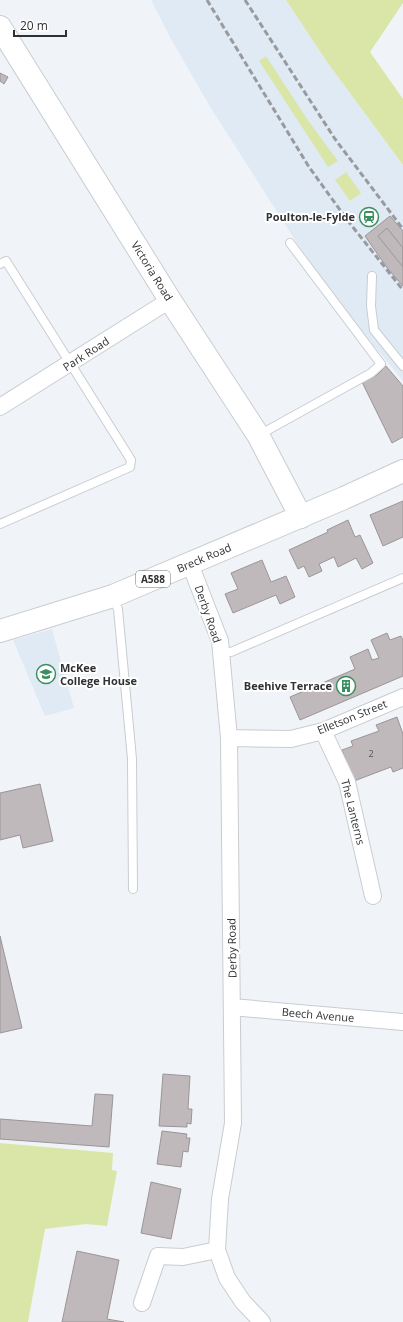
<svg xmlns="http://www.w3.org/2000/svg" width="403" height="1322" font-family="'Open Sans',sans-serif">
<rect width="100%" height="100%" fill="#f0f4f9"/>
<!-- built -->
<path fill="#e0eaf4" d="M 151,0 L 286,0 L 327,62 L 403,165 L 403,381 L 344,309 L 297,243 L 212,110 L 172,41 Z
M 52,629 L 74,708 L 45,716 L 13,640 Z"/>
<!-- green -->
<path fill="#dae6a7" d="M 286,0 L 403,0 L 403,3 L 370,52 L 403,99 L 403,165 L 327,62 Z
M 266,56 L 307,119 L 338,161 L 328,167 L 259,61 Z
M 346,172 L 361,193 L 350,201 L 335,180 Z
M 0,1143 L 113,1153 L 112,1170 L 117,1171 L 107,1226 L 86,1224 L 45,1229 L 28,1322 L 0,1322 Z"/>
<!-- building -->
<path fill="#bfb9bb" stroke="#9b9597" d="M 0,73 L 8,77 L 4,84 L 0,81 Z
M 390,216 L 403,231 L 403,286 L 388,269 L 365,236 Z
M 387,228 L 403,248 L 403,267 L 378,236 Z
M 386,366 L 403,386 L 403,437 L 392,443 L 362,382 L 377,375 Z
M 403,501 L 403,537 L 383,546 L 370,515 Z
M 348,520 L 355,537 L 360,535 L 373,563 L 362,569 L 356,558 L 338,567 L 334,557 L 319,564 L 322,571 L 309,577 L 304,566 L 298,569 L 289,550 L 328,532 L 327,530 Z
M 262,560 L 271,582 L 286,576 L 295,597 L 280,604 L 276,595 L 233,613 L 225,594 L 238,589 L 231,573 Z
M 387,633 L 390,640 L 401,636 L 403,640 L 403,676 L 300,720 L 290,697 L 355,669 L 350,657 L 368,649 L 372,660 L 379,658 L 371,640 Z
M 397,717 L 403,734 L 403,768 L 393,772 L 391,767 L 354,781 L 342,750 L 353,746 L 351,741 L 379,731 L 376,725 Z
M 40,784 L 53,841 L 23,848 L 20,835 L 0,840 L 0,793 Z
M 0,936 L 22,1028 L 0,1033 Z
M 163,1074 L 190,1076 L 188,1109 L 192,1109 L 191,1124 L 187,1123 L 187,1127 L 159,1126 Z
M 95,1094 L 113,1095 L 109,1147 L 0,1139 L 0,1119 L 92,1126 Z
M 162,1131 L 187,1134 L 186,1138 L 190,1138 L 188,1152 L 183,1151 L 181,1167 L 157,1164 Z
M 151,1182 L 181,1189 L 171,1239 L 141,1233 Z
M 77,1251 L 119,1260 L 107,1319 L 124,1322 L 62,1322 Z"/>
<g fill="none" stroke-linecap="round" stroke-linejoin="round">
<defs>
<path id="lane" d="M 0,264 L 6,261 L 131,460 L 130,467 L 0,524
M 372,276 L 371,306 L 374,330 L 403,366
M 259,435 L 371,373 L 381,364 L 290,243
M 113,598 L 118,609 L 132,759 L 133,889
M 220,653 L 231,652 L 403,578"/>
<path id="street" d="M 0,407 L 170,300
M 190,564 L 220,641 L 229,738 L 233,1123 L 220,1199 L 217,1250 L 227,1278 L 243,1302 L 262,1322
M 323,731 L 347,782 L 373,896
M 229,738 L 291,739 L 323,731 L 403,697
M 232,1007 L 403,1022
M 142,1303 L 158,1256 L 183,1257 L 217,1250"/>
<path id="secondary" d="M 0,27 L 170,300 L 258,435 L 301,517"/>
<path id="primary" d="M 0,631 L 113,596 L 344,498 L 403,471"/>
</defs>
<!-- lane casing -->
<use href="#lane" stroke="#c8cdd1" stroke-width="10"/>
<!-- street casing -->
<use href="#street" stroke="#c8cdd1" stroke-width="18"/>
<!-- secondary casing -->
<use href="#secondary" stroke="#c8cdd1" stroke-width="24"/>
<!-- primary casing -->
<use href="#primary" stroke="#c8cdd1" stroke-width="24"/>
<!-- lane -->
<use href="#lane" stroke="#fff" stroke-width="8"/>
<!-- street -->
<use href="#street" stroke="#fff" stroke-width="16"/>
<!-- secondary -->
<use href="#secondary" stroke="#fff" stroke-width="22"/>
<!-- primary -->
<use href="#primary" stroke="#fff" stroke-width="22"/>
<!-- rail -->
<path stroke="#989a9e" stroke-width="3" stroke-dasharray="6 3" stroke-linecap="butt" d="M 207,0 L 309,167 L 348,221 L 403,290
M 245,0 L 335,139 L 403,229"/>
</g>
<!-- icons -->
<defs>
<symbol id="station-ring" viewBox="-11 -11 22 22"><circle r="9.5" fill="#fff" stroke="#3a8e60" stroke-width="1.5"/><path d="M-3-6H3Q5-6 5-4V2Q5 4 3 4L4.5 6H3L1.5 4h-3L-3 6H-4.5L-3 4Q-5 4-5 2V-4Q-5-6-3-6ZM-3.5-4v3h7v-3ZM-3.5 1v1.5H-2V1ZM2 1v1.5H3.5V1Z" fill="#3a8e60"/></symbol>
<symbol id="school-ring" viewBox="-11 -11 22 22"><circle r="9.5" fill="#fff" stroke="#3a8e60" stroke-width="1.5"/><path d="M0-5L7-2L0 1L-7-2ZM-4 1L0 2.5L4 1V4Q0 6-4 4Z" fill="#3a8e60"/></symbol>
<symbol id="building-ring" viewBox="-11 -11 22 22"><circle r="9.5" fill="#fff" stroke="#3a8e60" stroke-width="1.5"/><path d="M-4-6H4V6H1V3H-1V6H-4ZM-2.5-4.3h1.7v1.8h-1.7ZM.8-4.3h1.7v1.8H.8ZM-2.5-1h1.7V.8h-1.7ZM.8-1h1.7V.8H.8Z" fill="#3a8e60"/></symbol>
</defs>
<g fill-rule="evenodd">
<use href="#station-ring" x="358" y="206" width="22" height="22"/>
<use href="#school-ring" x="35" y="663" width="22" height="22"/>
<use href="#building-ring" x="335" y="675" width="22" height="22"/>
</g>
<g text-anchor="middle" stroke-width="4" stroke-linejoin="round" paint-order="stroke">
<!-- number labels -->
<g font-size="9" fill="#545355">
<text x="371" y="757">2</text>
</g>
<!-- shield labels -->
<rect fill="#fff" stroke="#6e6f70" stroke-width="1" x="136" y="571" width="34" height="16" rx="3"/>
<g font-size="10" font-weight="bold" fill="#303133">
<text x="153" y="583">A588</text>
</g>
<!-- poi labels -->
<g font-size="11" font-weight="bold" fill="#303133" stroke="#fff" text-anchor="end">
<text x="355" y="221">Poulton-le-Fylde</text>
<text x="60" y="672" text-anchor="start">McKee<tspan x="60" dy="13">College House</tspan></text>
<text x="332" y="690">Beehive Terrace</text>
</g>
<!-- street labels -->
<g font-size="11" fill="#303133" stroke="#fff">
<text transform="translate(152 271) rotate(58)" y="4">Victoria Road</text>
<text transform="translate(86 354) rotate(-33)" y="4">Park Road</text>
<text transform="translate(204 558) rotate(-23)" y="4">Breck Road</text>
<text transform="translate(208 614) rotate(71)" y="4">Derby Road</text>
<text transform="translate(352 717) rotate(-22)" y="4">Elletson Street</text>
<text transform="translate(353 812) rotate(76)" y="4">The Lanterns</text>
<text transform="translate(232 948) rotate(-91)" y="4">Derby Road</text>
<text transform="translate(318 1015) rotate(5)" y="4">Beech Avenue</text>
</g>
</g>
<!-- scale -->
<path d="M14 30v6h52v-6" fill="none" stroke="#303133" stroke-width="2"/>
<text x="20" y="30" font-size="12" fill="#303133" stroke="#ffffff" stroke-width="3" paint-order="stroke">20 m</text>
</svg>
